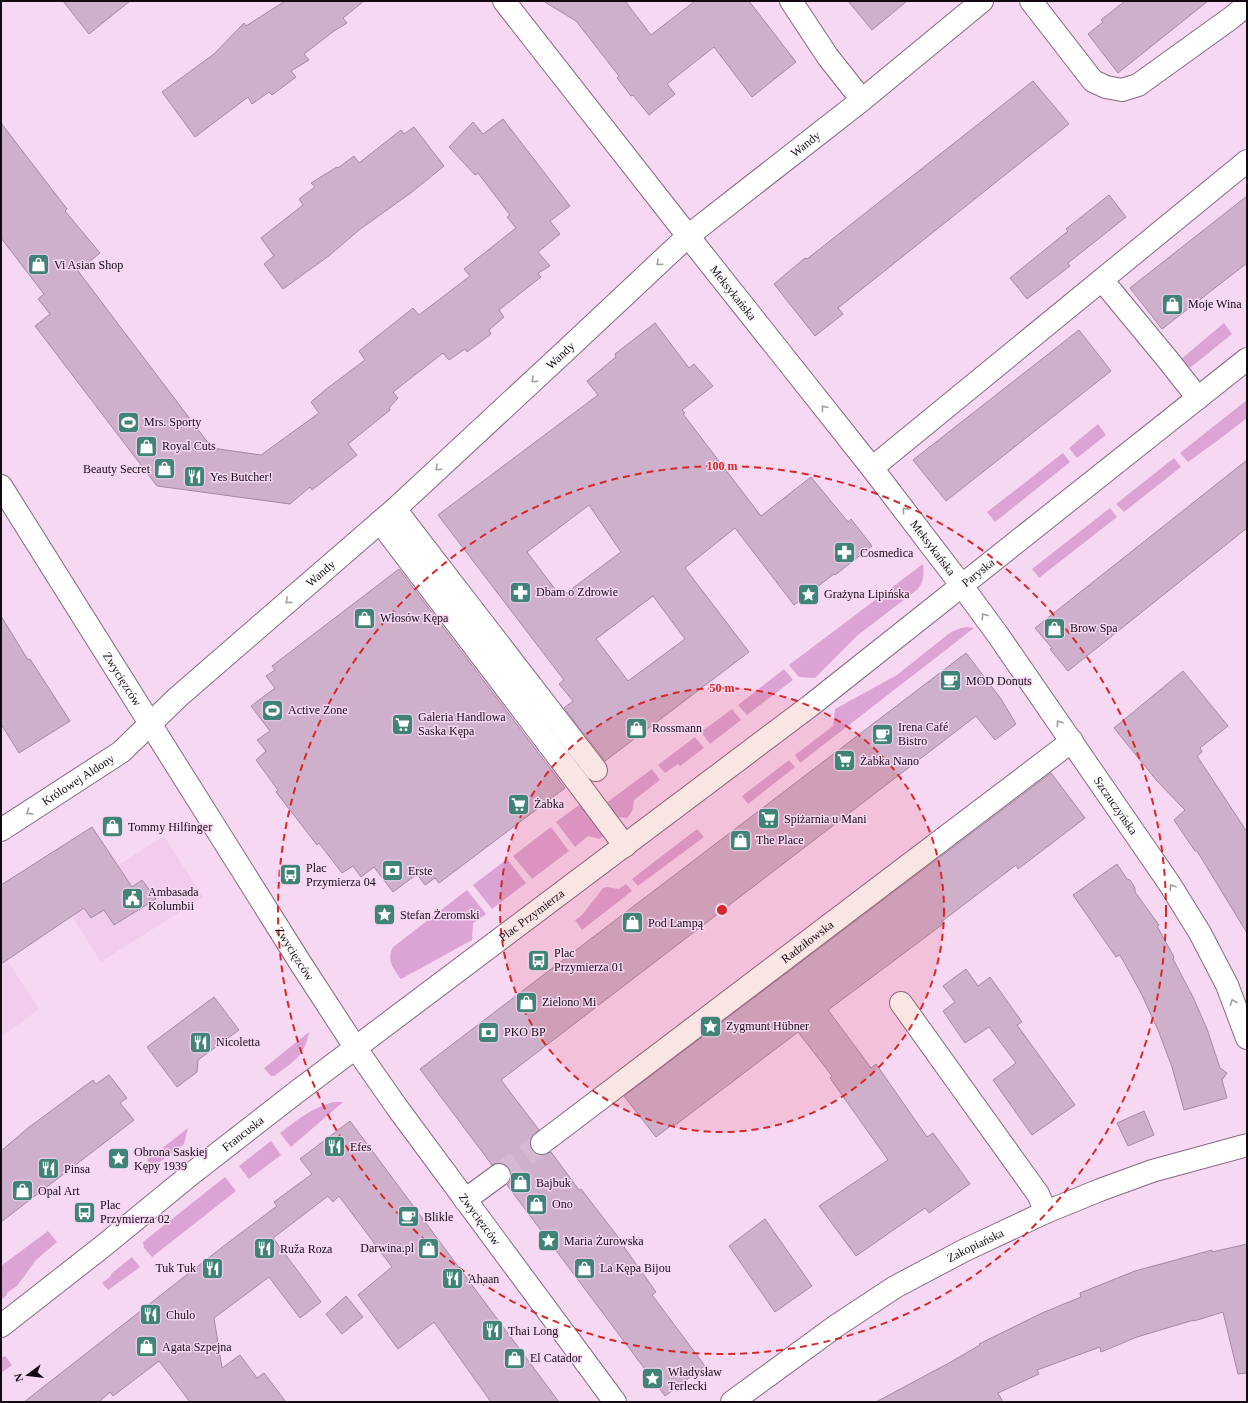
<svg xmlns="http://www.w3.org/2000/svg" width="1248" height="1403" font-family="Georgia,serif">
<rect width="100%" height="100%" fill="#f7d8f3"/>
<!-- built -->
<path fill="#f2cced" d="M 164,836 L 203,897 L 101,962 L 62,901 Z
M 1,951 L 39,1009 L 1,1037 Z"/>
<!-- green -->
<path fill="#dca3d5" d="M 1224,323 L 1232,334 L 1191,367 L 1185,366 L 1180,360 Z
M 1247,400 L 1247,418 L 1217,441 L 1188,462 L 1180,453 Z
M 1098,424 L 1106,435 L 1077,458 L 1069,448 Z
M 1063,453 L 1070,462 L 995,522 L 987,512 Z
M 1174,458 L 1181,467 L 1124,512 L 1116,504 Z
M 1110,508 L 1117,517 L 1039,578 L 1032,569 Z
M 923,564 C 924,574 924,581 918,589 L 858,635 L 815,678 L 799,677 L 789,665 Z
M 967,627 L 974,628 L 800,763 L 795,755 L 833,726 L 835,709 L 897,675 L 951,632 L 961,628 Z
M 784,669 L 793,680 L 747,715 L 738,705 Z
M 732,709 L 741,720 L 710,744 L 701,732 Z
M 695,737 L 704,748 L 680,766 L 678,764 L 665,773 L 658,765 Z
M 789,760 L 795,767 L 748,804 L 742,796 Z
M 652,769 L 660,780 L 634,800 C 633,808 633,812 627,818 L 618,817 L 606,803 Z
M 583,802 L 604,836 L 599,839 L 588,836 L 575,847 L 556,822 Z
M 551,827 L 569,851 L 532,879 L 513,856 Z
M 697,829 L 704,837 L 638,886 L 632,879 Z
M 507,859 L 526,883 L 492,909 L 473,885 Z
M 626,884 L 632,891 L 582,930 L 575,920 L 582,915 L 603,888 L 607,887 L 619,889 Z
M 467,890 L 486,914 L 473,923 L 472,940 L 401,979 C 393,968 386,960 393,947 Z
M 309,1032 C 305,1056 292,1063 274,1076 L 271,1076 L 264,1068 Z
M 334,1102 L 343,1102 L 291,1147 L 280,1133 C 297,1120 313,1107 334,1102 Z
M 188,1128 L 184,1144 L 153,1167 L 147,1160 Z
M 271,1141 L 281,1155 L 249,1179 L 239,1166 Z
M 225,1177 L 236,1191 L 152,1257 L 144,1248 L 143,1242 Z
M 48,1231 L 57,1242 L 36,1260 L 17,1286 L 7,1293 L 6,1296 L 1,1300 L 1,1266 Z
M 132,1257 L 140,1267 L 108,1290 L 102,1283 L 110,1277 L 112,1273 Z
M 5,1356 L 12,1365 L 1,1373 L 1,1358 Z"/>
<!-- building -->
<path fill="#cfb0cb" stroke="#a588a1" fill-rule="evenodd" d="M 63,1 L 130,1 L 89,34 Z
M 285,1 L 364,1 L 343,18 L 347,23 L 334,31 L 304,54 L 309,60 L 291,71 L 296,77 L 272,95 L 269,92 L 252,104 L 248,97 L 195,137 L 162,92 L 214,54 L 244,23 L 246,26 Z
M 543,1 L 625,1 L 651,35 L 695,1 L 749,1 L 796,62 L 752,97 L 714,47 L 667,84 L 675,94 L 649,115 L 633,95 L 631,96 L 617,78 L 619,76 L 576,21 Z
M 848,1 L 907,1 L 872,30 Z
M 1125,1 L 1208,1 L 1118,73 L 1088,34 L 1103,22 L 1101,20 Z
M 1033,81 L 1069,124 L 838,308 L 843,314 L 815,336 L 774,284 L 805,258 L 807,259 Z
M 503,119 L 570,206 L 550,221 L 560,234 L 538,252 L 550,266 L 538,273 L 541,277 L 499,310 L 504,317 L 489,330 L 491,334 L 467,352 L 465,349 L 449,360 L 443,353 L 393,392 L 398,398 L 389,408 L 390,410 L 348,444 L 357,455 L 312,490 L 310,487 L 290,504 L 157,486 L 35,326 L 50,314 L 38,299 L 44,294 L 1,238 L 1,123 L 67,209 L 65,211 L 100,253 L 78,271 L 212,448 L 261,455 L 319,413 L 311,402 L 325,390 L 365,360 L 359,351 L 413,308 L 419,315 L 470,276 L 464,269 L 516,228 L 507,217 L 510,215 L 478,173 L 475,175 L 449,147 L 473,122 L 483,134 Z
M 414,127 L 444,166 L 412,192 L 359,230 L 330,255 L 283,289 L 264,264 L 274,256 L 261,238 L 303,205 L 299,199 L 315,187 L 311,183 L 337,167 L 338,168 L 354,156 L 359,163 L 401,130 L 404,134 Z
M 1109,195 L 1126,217 L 1068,263 L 1070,266 L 1027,299 L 1010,278 L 1068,231 L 1066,229 Z
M 1247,196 L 1247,263 L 1162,329 L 1130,288 Z
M 655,323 L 689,368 L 694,364 L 713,386 L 682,410 L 685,413 L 683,414 L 761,516 L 811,477 L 848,522 L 851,519 L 872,546 L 835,575 L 834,574 L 794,605 L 735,528 L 685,568 L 749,652 L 605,761 L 564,708 L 573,701 L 559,684 L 564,680 L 438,515 L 598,395 L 587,381 L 616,357 L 615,354 ZM 589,505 L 621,552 L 561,597 L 527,552 ZM 653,596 L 685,639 L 628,681 L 596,639 Z
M 1079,330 L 1111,371 L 946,501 L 913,460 Z
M 1247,460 L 1247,528 L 1068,671 L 1050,649 L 1052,648 L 1035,628 Z
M 399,569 L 565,788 L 439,883 L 435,878 L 425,885 L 417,874 L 393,892 L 374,867 L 361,877 L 353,866 L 342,873 L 319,843 L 317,845 L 276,792 L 278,790 L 256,760 L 266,751 L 257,740 L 270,731 L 251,706 L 275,688 L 266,676 L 275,670 L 272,666 Z
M 1,616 L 28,660 L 30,659 L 70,721 L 19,753 L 1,724 Z
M 966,653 L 1001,699 L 1016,724 L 995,740 L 976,716 L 501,1080 L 539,1130 L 530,1139 L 530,1144 L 532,1150 L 537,1154 L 543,1155 L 551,1152 L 579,1190 L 581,1189 L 625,1246 L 624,1247 L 656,1292 L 652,1295 L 705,1366 L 665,1396 L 507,1185 L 511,1180 L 511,1174 L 509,1167 L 504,1163 L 498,1163 L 492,1165 L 420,1069 Z
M 1183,671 L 1228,726 L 1200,748 L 1202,752 L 1197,756 L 1247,832 L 1247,933 L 1197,851 L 1195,851 L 1174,820 L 1185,810 L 1157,781 L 1114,728 Z
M 1051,773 L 1085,818 L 1018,869 L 1016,865 L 941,922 L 943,924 L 828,1010 L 871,1068 L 876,1064 L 927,1137 L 933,1133 L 970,1184 L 929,1213 L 925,1208 L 856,1256 L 819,1206 L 888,1160 L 830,1078 L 832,1076 L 798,1032 L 674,1126 L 673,1124 L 656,1137 L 624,1096 Z
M 92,827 L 132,887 L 142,880 L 156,899 L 114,925 L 104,910 L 91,918 L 84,908 L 1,964 L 1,885 Z
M 1117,864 L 1127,879 L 1130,880 L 1135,888 L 1135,892 L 1159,925 L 1157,926 L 1174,957 L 1173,959 L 1193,997 L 1207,1029 L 1220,1068 L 1227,1073 L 1222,1080 L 1227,1098 L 1184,1110 L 1172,1067 L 1158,1030 L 1141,993 L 1120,955 L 1116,957 L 1073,895 Z
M 966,969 L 978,986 L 990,977 L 1022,1022 L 1017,1025 L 1075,1105 L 1032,1135 L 993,1080 L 1016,1063 L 989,1027 L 965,1043 L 943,1011 L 955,1002 L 943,986 Z
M 214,997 L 239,1030 L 198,1060 L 197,1072 L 177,1087 L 147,1047 Z
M 109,1075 L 127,1098 L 120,1103 L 134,1120 L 1,1222 L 1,1151 L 28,1128 L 93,1080 L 96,1084 Z
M 1144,1111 L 1154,1135 L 1128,1146 L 1117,1123 Z
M 350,1121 L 559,1402 L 491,1402 L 434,1322 L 398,1349 L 358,1295 L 392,1267 L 339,1196 L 333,1202 L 328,1196 L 273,1238 L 321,1302 L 300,1318 L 269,1277 L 214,1318 L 222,1368 L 240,1355 L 257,1378 L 264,1373 L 286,1402 L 190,1402 L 159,1361 L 113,1396 L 110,1392 L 99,1402 L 24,1402 L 225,1245 L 277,1206 L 274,1202 L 312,1174 L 300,1159 Z
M 765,1219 L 812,1286 L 775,1312 L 729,1246 Z
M 1247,1244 L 1247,1373 L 1238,1374 L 1223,1312 L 1194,1321 L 1194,1320 L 1137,1337 L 1101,1352 L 1100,1347 L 1037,1370 L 1039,1374 L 998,1393 L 1003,1402 L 876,1402 L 949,1363 L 980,1345 L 979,1344 L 1042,1313 L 1081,1297 L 1080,1293 L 1135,1271 L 1212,1250 L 1212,1252 Z
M 346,1296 L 363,1317 L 342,1334 L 326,1314 Z"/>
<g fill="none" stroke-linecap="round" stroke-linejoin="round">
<!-- minor-tunnel -->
<path stroke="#d5b9d1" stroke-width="22" stroke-dasharray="22 11" stroke-linecap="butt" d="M 499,1175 L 542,1143"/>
<defs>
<g id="minor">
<path id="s1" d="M 504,1 L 688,236 L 872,468 L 962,586 L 998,635 L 1169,883 L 1200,933 L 1227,985 L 1247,1038"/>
<path d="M 791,1 L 828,57 L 862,100"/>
<path d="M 1031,1 L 1093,81 L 1106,87 L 1122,90 L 1138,85 L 1231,18 L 1247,5"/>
<path d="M 1102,280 L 1168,360 L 1198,398"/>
<path d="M 872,468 L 1247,161"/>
<path id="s2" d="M 1,486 L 301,964 L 355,1047 L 396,1106 L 615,1402"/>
<path d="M 395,509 L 596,770"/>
<path d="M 380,522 L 578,783 L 625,846"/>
<path id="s3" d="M 1,830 L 121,752 L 178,697 L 395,509 L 561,355 L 688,236 L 862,100 L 982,1"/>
<path d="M 901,1003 L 1038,1194 L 1046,1212"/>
<path id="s4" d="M 542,1143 L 1072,741"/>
<path d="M 465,1200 L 499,1175"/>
<path id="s5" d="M 1,1326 L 102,1247 L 190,1175 L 294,1094 L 810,706 L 1247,359"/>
<path id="s6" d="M 732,1402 L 836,1326 L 895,1287 L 965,1250 L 1046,1212 L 1100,1190 L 1152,1171 L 1247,1145"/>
</g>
</defs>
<!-- minor casing -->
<use href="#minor" stroke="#846981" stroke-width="24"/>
<!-- minor -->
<use href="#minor" stroke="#fff" stroke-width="22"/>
</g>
<!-- one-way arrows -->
<defs><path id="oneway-chevron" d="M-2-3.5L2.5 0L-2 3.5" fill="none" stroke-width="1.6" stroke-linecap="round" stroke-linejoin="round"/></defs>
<g stroke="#a19da0">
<use href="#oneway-chevron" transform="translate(659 263) rotate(137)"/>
<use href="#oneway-chevron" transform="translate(534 380) rotate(137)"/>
<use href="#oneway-chevron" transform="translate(824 408) rotate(-128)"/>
<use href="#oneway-chevron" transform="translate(438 468) rotate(137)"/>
<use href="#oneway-chevron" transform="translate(905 510) rotate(-128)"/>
<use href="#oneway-chevron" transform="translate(288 601) rotate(139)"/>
<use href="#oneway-chevron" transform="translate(984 616) rotate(-126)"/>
<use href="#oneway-chevron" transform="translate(1059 723) rotate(-125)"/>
<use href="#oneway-chevron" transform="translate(29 812) rotate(147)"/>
<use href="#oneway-chevron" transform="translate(1172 887) rotate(-122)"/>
<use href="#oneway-chevron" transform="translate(1233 1002) rotate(-111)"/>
</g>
<!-- distance rings -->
<circle cx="722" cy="910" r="222" fill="#d62828" fill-opacity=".12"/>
<g fill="none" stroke="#d62828" stroke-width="2" stroke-dasharray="7 5">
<circle cx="722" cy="910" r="222"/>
<circle cx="722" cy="910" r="444"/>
</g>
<!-- icons -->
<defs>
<symbol id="shop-square" viewBox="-11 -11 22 22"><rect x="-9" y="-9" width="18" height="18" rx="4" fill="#408477" stroke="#f7d8f3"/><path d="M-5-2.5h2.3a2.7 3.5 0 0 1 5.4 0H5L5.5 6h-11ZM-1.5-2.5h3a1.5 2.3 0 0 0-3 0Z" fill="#fff"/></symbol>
<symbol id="stadium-square" viewBox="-11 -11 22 22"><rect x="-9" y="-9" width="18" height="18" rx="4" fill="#408477" stroke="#f7d8f3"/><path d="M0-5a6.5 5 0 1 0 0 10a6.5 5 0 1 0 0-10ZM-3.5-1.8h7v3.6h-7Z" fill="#fff"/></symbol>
<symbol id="restaurant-square" viewBox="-11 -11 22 22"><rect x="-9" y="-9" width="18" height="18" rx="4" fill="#408477" stroke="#f7d8f3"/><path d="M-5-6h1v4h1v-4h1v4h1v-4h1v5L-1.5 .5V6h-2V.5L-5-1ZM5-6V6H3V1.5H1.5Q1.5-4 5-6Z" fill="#fff"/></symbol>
<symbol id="pharmacy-square" viewBox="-11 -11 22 22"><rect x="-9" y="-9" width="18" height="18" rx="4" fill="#408477" stroke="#f7d8f3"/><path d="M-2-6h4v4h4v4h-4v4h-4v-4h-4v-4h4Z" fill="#fff"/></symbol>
<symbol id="sight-square" viewBox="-11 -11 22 22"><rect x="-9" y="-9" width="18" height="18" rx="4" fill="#408477" stroke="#f7d8f3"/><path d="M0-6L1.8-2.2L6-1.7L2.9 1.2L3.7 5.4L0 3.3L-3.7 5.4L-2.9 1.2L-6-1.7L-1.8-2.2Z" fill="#fff"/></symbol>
<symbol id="cafe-square" viewBox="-11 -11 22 22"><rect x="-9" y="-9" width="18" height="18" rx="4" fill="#408477" stroke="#f7d8f3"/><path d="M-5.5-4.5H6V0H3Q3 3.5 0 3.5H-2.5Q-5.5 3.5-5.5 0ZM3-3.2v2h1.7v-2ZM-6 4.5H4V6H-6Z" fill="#fff"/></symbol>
<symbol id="supermarket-square" viewBox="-11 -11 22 22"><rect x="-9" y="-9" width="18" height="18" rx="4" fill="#408477" stroke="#f7d8f3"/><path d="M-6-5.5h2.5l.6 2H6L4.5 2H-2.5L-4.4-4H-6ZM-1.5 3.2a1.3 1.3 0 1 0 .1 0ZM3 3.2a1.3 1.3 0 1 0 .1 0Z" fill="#fff"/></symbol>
<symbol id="bank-square" viewBox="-11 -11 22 22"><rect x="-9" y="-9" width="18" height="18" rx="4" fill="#408477" stroke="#f7d8f3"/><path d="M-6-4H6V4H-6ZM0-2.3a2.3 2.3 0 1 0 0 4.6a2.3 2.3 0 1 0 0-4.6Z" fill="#fff"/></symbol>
<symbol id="bus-square" viewBox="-11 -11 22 22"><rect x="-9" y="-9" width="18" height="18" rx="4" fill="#408477" stroke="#f7d8f3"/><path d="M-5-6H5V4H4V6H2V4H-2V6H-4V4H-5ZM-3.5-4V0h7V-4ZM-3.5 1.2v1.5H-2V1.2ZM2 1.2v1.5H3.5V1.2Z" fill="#fff"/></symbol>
<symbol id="civic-square" viewBox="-11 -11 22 22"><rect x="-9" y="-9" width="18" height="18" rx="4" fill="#408477" stroke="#f7d8f3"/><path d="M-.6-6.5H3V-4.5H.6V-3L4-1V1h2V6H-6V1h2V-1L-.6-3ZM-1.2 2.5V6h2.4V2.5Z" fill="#fff"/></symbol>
</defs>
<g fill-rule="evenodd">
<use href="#shop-square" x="26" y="252" width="25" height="25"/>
<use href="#shop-square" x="1160" y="292" width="25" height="25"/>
<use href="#stadium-square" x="116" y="410" width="25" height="25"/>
<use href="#shop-square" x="134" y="434" width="25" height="25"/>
<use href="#shop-square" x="152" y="456" width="25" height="25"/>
<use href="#restaurant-square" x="182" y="464" width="25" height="25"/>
<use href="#pharmacy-square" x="832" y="540" width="25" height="25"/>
<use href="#pharmacy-square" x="508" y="580" width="25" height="25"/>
<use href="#sight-square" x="796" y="582" width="25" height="25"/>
<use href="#shop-square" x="352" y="606" width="25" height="25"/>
<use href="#shop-square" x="1042" y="616" width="25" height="25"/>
<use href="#cafe-square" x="938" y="668" width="25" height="25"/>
<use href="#stadium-square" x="260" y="698" width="25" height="25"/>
<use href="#supermarket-square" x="390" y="712" width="25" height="25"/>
<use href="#shop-square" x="624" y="716" width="25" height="25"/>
<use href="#cafe-square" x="870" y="722" width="25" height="25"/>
<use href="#supermarket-square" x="832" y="748" width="25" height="25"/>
<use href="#supermarket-square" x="506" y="792" width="25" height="25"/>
<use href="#supermarket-square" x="756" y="806" width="25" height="25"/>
<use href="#shop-square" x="100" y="814" width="25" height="25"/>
<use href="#shop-square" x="728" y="828" width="25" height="25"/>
<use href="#bank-square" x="380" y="858" width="25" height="25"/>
<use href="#bus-square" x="278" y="862" width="25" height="25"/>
<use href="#civic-square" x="120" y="886" width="25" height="25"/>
<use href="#sight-square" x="372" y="902" width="25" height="25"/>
<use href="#shop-square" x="620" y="910" width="25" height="25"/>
<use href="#bus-square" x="526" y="948" width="25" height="25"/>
<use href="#shop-square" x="514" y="990" width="25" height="25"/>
<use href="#sight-square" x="698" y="1014" width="25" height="25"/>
<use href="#bank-square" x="476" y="1020" width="25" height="25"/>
<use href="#restaurant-square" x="188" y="1030" width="25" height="25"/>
<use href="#restaurant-square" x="322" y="1134" width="25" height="25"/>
<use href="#sight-square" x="106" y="1146" width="25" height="25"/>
<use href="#restaurant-square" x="36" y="1156" width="25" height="25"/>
<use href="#shop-square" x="508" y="1170" width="25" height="25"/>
<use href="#shop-square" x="10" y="1178" width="25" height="25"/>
<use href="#shop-square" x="524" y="1192" width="25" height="25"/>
<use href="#bus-square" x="72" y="1200" width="25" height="25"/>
<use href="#cafe-square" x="396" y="1204" width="25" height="25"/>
<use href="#sight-square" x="536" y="1228" width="25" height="25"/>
<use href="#shop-square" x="416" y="1236" width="25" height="25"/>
<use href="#restaurant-square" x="252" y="1236" width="25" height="25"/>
<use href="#restaurant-square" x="200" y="1256" width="25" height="25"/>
<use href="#shop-square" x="572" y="1256" width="25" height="25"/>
<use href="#restaurant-square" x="440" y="1266" width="25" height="25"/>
<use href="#restaurant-square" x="138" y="1302" width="25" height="25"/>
<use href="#restaurant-square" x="480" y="1318" width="25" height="25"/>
<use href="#shop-square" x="134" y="1334" width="25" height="25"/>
<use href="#shop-square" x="502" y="1346" width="25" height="25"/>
<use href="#sight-square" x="640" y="1366" width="25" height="25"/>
</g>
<g text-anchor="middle" stroke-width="3" stroke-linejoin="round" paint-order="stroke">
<!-- street labels -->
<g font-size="12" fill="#130912" stroke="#f7d8f3">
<text dy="4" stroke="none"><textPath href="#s3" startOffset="1059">Wandy</textPath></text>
<text dy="4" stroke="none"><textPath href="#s1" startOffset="371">Meksykańska</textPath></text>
<text dy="4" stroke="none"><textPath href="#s3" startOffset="735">Wandy</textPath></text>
<text dy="4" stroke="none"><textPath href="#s1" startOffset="695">Meksykańska</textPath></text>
<text dy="4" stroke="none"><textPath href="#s3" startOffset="411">Wandy</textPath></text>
<text dy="4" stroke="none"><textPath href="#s5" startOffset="1234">Paryska</textPath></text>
<text dy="4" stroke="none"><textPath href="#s2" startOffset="228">Zwycięzców</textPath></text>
<text dy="4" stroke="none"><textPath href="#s3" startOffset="92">Królowej Aldony</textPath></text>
<text dy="4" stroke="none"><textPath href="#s1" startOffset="1011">Szczuczyńska</textPath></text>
<text dy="4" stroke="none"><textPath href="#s5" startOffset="671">Plac Przymierza</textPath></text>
<text dy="4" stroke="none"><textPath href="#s4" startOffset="333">Radziłowska</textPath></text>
<text dy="4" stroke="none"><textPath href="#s2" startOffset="552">Zwycięzców</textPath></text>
<text dy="4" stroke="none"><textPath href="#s5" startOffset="309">Francuska</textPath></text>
<text dy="4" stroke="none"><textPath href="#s2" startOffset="876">Zwycięzców</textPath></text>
<text dy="4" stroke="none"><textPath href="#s6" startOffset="290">Zakopiańska</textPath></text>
</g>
<!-- poi labels -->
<g font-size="12" fill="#130912" stroke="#f7d8f3" text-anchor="start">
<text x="54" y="269">Vi Asian Shop</text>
<text x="1188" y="308">Moje Wina</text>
<text x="144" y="426">Mrs. Sporty</text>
<text x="162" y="450">Royal Cuts</text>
<text x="150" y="473" text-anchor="end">Beauty Secret</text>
<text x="210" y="481">Yes Butcher!</text>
<text x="860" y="557">Cosmedica</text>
<text x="536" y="596">Dbam o Zdrowie</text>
<text x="824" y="598">Grażyna Lipińska</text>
<text x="380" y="622">Włosów Kępa</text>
<text x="1070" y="632">Brow Spa</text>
<text x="966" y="685">MOD Donuts</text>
<text x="288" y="714">Active Zone</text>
<text x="418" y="721">Galeria Handlowa<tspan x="418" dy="14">Saska Kępa</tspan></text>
<text x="898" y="731">Irena Café<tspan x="898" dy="14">Bistro</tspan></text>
<text x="652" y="732">Rossmann</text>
<text x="860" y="765">Żabka Nano</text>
<text x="534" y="808">Żabka</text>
<text x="784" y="823">Spiżarnia u Mani</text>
<text x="128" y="831">Tommy Hilfinger</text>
<text x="756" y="844">The Place</text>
<text x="306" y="872">Plac<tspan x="306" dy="14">Przymierza 04</tspan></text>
<text x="408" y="875">Erste</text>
<text x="148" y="896">Ambasada<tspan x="148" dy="14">Kolumbii</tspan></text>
<text x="400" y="919">Stefan Żeromski</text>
<text x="648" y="927">Pod Lampą</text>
<text x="554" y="957">Plac<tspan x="554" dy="14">Przymierza 01</tspan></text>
<text x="542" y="1006">Zielono Mi</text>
<text x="726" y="1030">Zygmunt Hübner</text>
<text x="504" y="1036">PKO BP</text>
<text x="216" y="1046">Nicoletta</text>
<text x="350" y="1151">Efes</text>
<text x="134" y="1156">Obrona Saskiej<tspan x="134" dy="14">Kępy 1939</tspan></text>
<text x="64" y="1173">Pinsa</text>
<text x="536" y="1187">Bajbuk</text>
<text x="38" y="1195">Opal Art</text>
<text x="552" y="1208">Ono</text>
<text x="100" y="1209">Plac<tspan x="100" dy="14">Przymierza 02</tspan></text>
<text x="424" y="1221">Blikle</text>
<text x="564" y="1245">Maria Żurowska</text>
<text x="414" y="1252" text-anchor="end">Darwina.pl</text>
<text x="280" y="1253">Ruža Roza</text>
<text x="196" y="1272" text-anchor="end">Tuk Tuk</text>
<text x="600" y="1272">La Kępa Bijou</text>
<text x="468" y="1283">Ahaan</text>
<text x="166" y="1319">Chulo</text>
<text x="508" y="1335">Thai Long</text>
<text x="162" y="1351">Agata Szpejna</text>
<text x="530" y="1362">El Catador</text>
<text x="668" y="1376">Władysław<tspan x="668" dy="14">Terlecki</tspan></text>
</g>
</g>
<circle cx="722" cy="910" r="6" fill="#d62828" stroke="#f7d8f3" stroke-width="2"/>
<g font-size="12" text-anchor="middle" font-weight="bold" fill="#d62828" stroke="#f7d8f3" stroke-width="3" stroke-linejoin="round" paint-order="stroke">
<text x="722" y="470">100 m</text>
<text x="722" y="692">50 m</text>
</g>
<!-- border -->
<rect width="1248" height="1403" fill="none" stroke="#130912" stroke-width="4"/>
<!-- north arrow -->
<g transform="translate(28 1375) rotate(255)" stroke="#f7d8f3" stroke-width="3" paint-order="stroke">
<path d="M0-3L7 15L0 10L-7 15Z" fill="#130912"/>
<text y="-6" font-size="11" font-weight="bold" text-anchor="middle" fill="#130912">N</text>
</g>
</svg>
